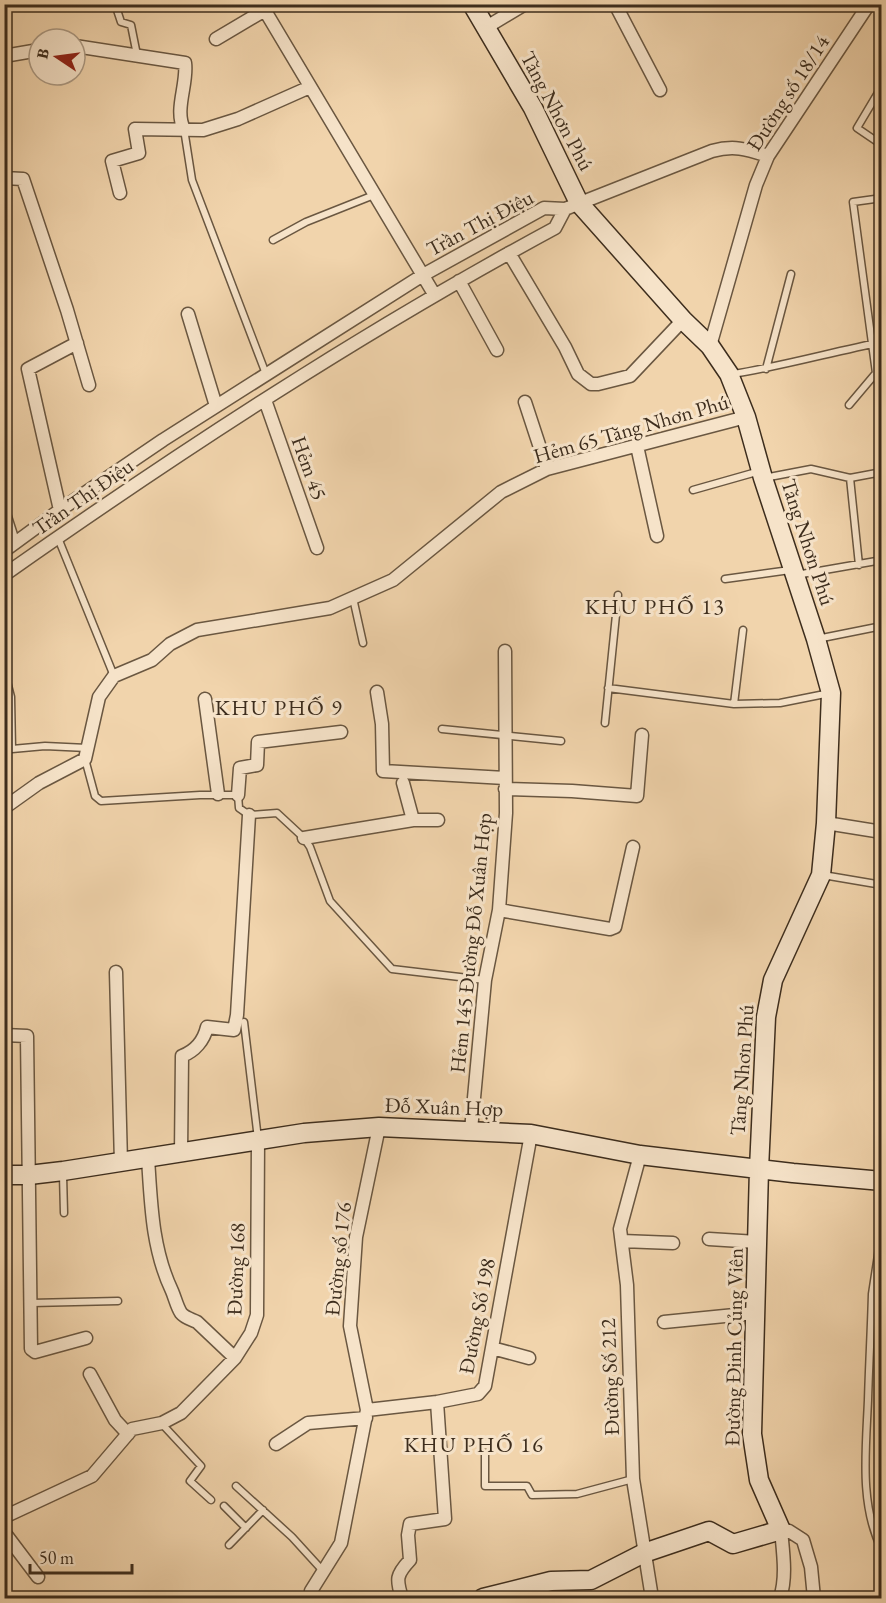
<svg xmlns="http://www.w3.org/2000/svg" width="886" height="1603" font-family="'EB Garamond',serif">
<rect width="100%" height="100%" fill="#f1d4ac"/>
<filter id="stains"><feTurbulence type="fractalNoise" baseFrequency=".00333" numOctaves="4"/><feColorMatrix values="0 0 0 0 .2 0 0 0 0 .09 0 0 0 0 .02 0 0 0 .5 -.17"/></filter>
<radialGradient id="worn" r=".72"><stop offset=".6" stop-color="#630" stop-opacity="0"/><stop offset="1" stop-color="#630" stop-opacity=".3"/></radialGradient>
<g fill="none" stroke-linecap="round" stroke-linejoin="round">
<defs>
<path id="lane" d="M 115,4 L 121,22 L 131,25 L 137,55
M 882,86 L 857,128 L 882,145
M 184,129 L 192,180 L 266,374
M 273,240 L 306,222 L 374,195
M 766,369 L 791,274
M 733,374 C 783,366 832,352 882,342
M 849,405 L 876,373 L 853,202 L 882,198
M 764,478 L 811,469 L 850,478 L 882,472
M 850,478 L 859,565
M 693,490 L 760,471
M 4,504 L 16,541
M 58,538 L 114,676
M 796,575 L 882,560
M 725,579 L 790,570
M 353,598 L 363,643
M 817,639 L 882,626
M 4,670 L 11,697 L 12,749 L 45,746 L 87,748
M 608,688 L 734,704 L 780,703 L 830,693
M 734,704 L 743,630
M 605,723 L 618,595
M 442,729 L 561,741
M 85,759 L 95,796 L 101,801 L 200,795 L 238,795 L 239,808 L 249,815 L 277,813 L 304,838 L 310,847 L 330,901 L 392,969 L 485,980
M 823,875 L 882,885
M 244,1022 L 258,1139
M 63,1175 L 64,1213
M 882,1229 L 872,1294 L 882,1295
M 872,1294 C 871,1330 869,1365 868,1400 C 866,1449 859,1505 882,1550
M 31,1303 L 118,1301
M 162,1424 L 201,1466 L 190,1481 L 211,1500
M 485,1453 L 485,1486 L 527,1486 L 532,1495 L 577,1494 L 633,1479
M 236,1486 L 292,1537 L 323,1571
M 224,1506 L 246,1528
M 229,1545 L 263,1510"/>
<path id="street" d="M 261,4 L 434,294
M 615,4 L 660,90
M 485,28 L 525,4
M 216,39 L 265,10
M 75,46 L 185,63 C 188,83 174,110 184,129
M 4,56 L 39,50
M 4,178 L 23,179 L 67,310 L 89,385
M 120,193 L 112,161 L 139,153 L 135,129 L 203,130 L 238,119 L 310,87
M 509,253 L 565,347 L 578,374 L 591,384 L 598,384 L 630,376 L 683,320
M 459,281 L 497,350
M 188,314 L 216,406
M 710,346 L 756,185 L 768,156 L 869,4
M 265,400 L 317,548
M 525,402 L 547,469
M 637,446 L 657,536
M 60,510 L 28,369 L 77,343
M 4,551 L 60,510 L 163,440 L 423,275 L 544,208 L 565,209 L 712,151 C 734,145 746,149 768,156
M 4,575 C 182,450 364,331 555,228 L 565,209
M 377,692 L 382,724 L 383,771 L 505,778
M 205,699 L 218,794
M 403,783 L 413,820
M 505,789 L 572,791 L 637,796 L 642,735
M 238,795 L 240,768 L 257,765 L 258,742 L 341,732
M 4,808 L 39,783 L 85,759 L 99,697 L 114,676 L 152,660 L 170,644 L 197,630 L 330,608 L 393,580 L 501,492 L 547,469 L 746,417
M 826,823 L 882,832
M 304,838 L 413,820 L 438,820
M 499,910 L 610,929 L 615,927 L 633,847
M 116,972 L 121,1163
M 4,1035 L 27,1036 L 31,1349 L 35,1352 L 86,1338
M 471,1130 L 485,980 L 499,910 L 506,813 L 505,651
M 181,1153 L 182,1056 C 195,1051 204,1040 207,1027 L 234,1030 L 237,1015 L 249,815
M 640,1155 L 620,1229 L 627,1285 L 633,1479 L 652,1598
M 148,1158 C 151,1204 152,1249 172,1291 C 175,1298 177,1307 181,1313 C 185,1318 191,1319 197,1322 L 235,1358
M 709,1239 L 757,1242
M 622,1241 L 673,1243
M 664,1322 L 755,1313
M 492,1348 L 529,1358
M 90,1374 L 115,1420 L 128,1434
M 367,1410 L 437,1402 L 478,1394 L 485,1386 L 531,1134
M 276,1444 L 308,1423 L 366,1418
M 4,1517 L 92,1476 L 132,1429 L 162,1423 L 181,1413 L 235,1358 L 251,1333 L 257,1315 L 258,1140
M 4,1532 L 38,1577
M 314,1598 L 311,1591 L 341,1543 L 367,1410 L 350,1326 L 356,1237 L 379,1127
M 402,1598 C 396,1579 396,1575 410,1560 L 408,1535 L 410,1524 L 445,1519 L 437,1402
M 780,1598 C 787,1577 783,1552 781,1530 L 789,1531 L 803,1540 L 811,1567 L 814,1598"/>
<path id="secondary" d="M 472,4 L 533,108 L 579,203 L 683,320 L 710,346 L 729,374 L 746,417 L 763,478 L 816,639 L 831,693 L 826,823 L 821,875 L 773,980 L 766,1017 L 759,1169 L 752,1434 L 759,1480 L 781,1530 L 733,1544 L 709,1531 L 644,1553 L 591,1580 L 551,1581 L 483,1598
M 4,1175 L 29,1175 L 63,1171 L 304,1133 L 379,1127 L 531,1134 L 640,1155 L 793,1173 L 882,1181"/>
</defs>
<!-- lane casing -->
<use href="#lane" stroke="#6a5741" stroke-width="9"/>
<!-- street casing -->
<use href="#street" stroke="#6a5741" stroke-width="15"/>
<!-- secondary casing -->
<use href="#secondary" stroke="#3d2d1d" stroke-width="21"/>
<!-- lane -->
<use href="#lane" stroke="#f6e3c9" stroke-width="6"/>
<!-- street -->
<use href="#street" stroke="#f6e3c9" stroke-width="12"/>
<!-- secondary -->
<use href="#secondary" stroke="#f6e3c9" stroke-width="18"/>
</g>
<g text-anchor="middle" stroke-width="6" stroke-linejoin="round" paint-order="stroke">
<!-- street labels -->
<g font-size="21" fill="#3d2d1d" stroke="#f6e3c9">
<text transform="translate(788 93) rotate(-57)" y="7">Đường số 18/14</text>
<text transform="translate(557 111) rotate(62)" y="7">Tăng Nhơn Phú</text>
<text transform="translate(480 223) rotate(-28)" y="7">Trần Thị Điệu</text>
<text transform="translate(631 429) rotate(-16)" y="7">Hẻm 65 Tăng Nhơn Phú</text>
<text transform="translate(309 468) rotate(70)" y="7">Hẻm 45</text>
<text transform="translate(83 497) rotate(-35)" y="7">Trần Thị Điệu</text>
<text transform="translate(808 542) rotate(72)" y="7">Tăng Nhơn Phú</text>
<text transform="translate(471 943) rotate(-84)" y="7">Hẻm 145 Đường Đỗ Xuân Hợp</text>
<text transform="translate(742 1070) rotate(-86)" y="7">Tăng Nhơn Phú</text>
<text transform="translate(444 1107) rotate(2)" y="7">Đỗ Xuân Hợp</text>
<text transform="translate(338 1259) rotate(-84)" y="7">Đường số 176</text>
<text transform="translate(236 1269) rotate(-88)" y="7">Đường 168</text>
<text transform="translate(477 1316) rotate(-79)" y="7">Đường Số 198</text>
<text transform="translate(734 1347) rotate(-89)" y="7">Đường Đinh Củng Viên</text>
<text transform="translate(610 1377) rotate(-92)" y="7">Đường Số 212</text>
</g>
<!-- neighbourhood labels -->
<g font-size="22" letter-spacing="1.5" fill="#3d2d1d" stroke="#f6e3c9">
<text x="655" y="614">KHU PHỐ 13</text>
<text x="279" y="715">KHU PHỐ 9</text>
<text x="474" y="1452">KHU PHỐ 16</text>
</g>
</g>
<!-- margin -->
<rect width="886" height="1603" fill="none" stroke="#f1d4ac" stroke-width="24"/>
<rect x="6" y="6" width="874" height="1591" fill="none" stroke="#3d2d1d" stroke-width="3"/>
<rect x="12" y="12" width="862" height="1579" fill="none" stroke="#3d2d1d" stroke-width="1.5"/>
<!-- north arrow -->
<g transform="translate(57 57) rotate(283)"><circle r="28" fill="#f6e3c9" stroke="#ac9a84" stroke-width="1.5"/>
<path d="M0-4.5L10 22L0 15L-10 22Z" fill="#8f2418"/>
<text y="-9" font-size="16" font-weight="bold" text-anchor="middle" fill="#3d2d1d">B</text>
</g>
<!-- scale -->
<path d="M30 1564v9h102v-9" fill="none" stroke="#3d2d1d" stroke-width="3"/>
<text x="39" y="1564" font-size="18" fill="#3d2d1d" stroke="#f6e3c9" stroke-width="4.5" paint-order="stroke">50 m</text>
<rect width="100%" height="100%" filter="url(#stains)"/>
<rect width="100%" height="100%" fill="url(#worn)"/>
</svg>
